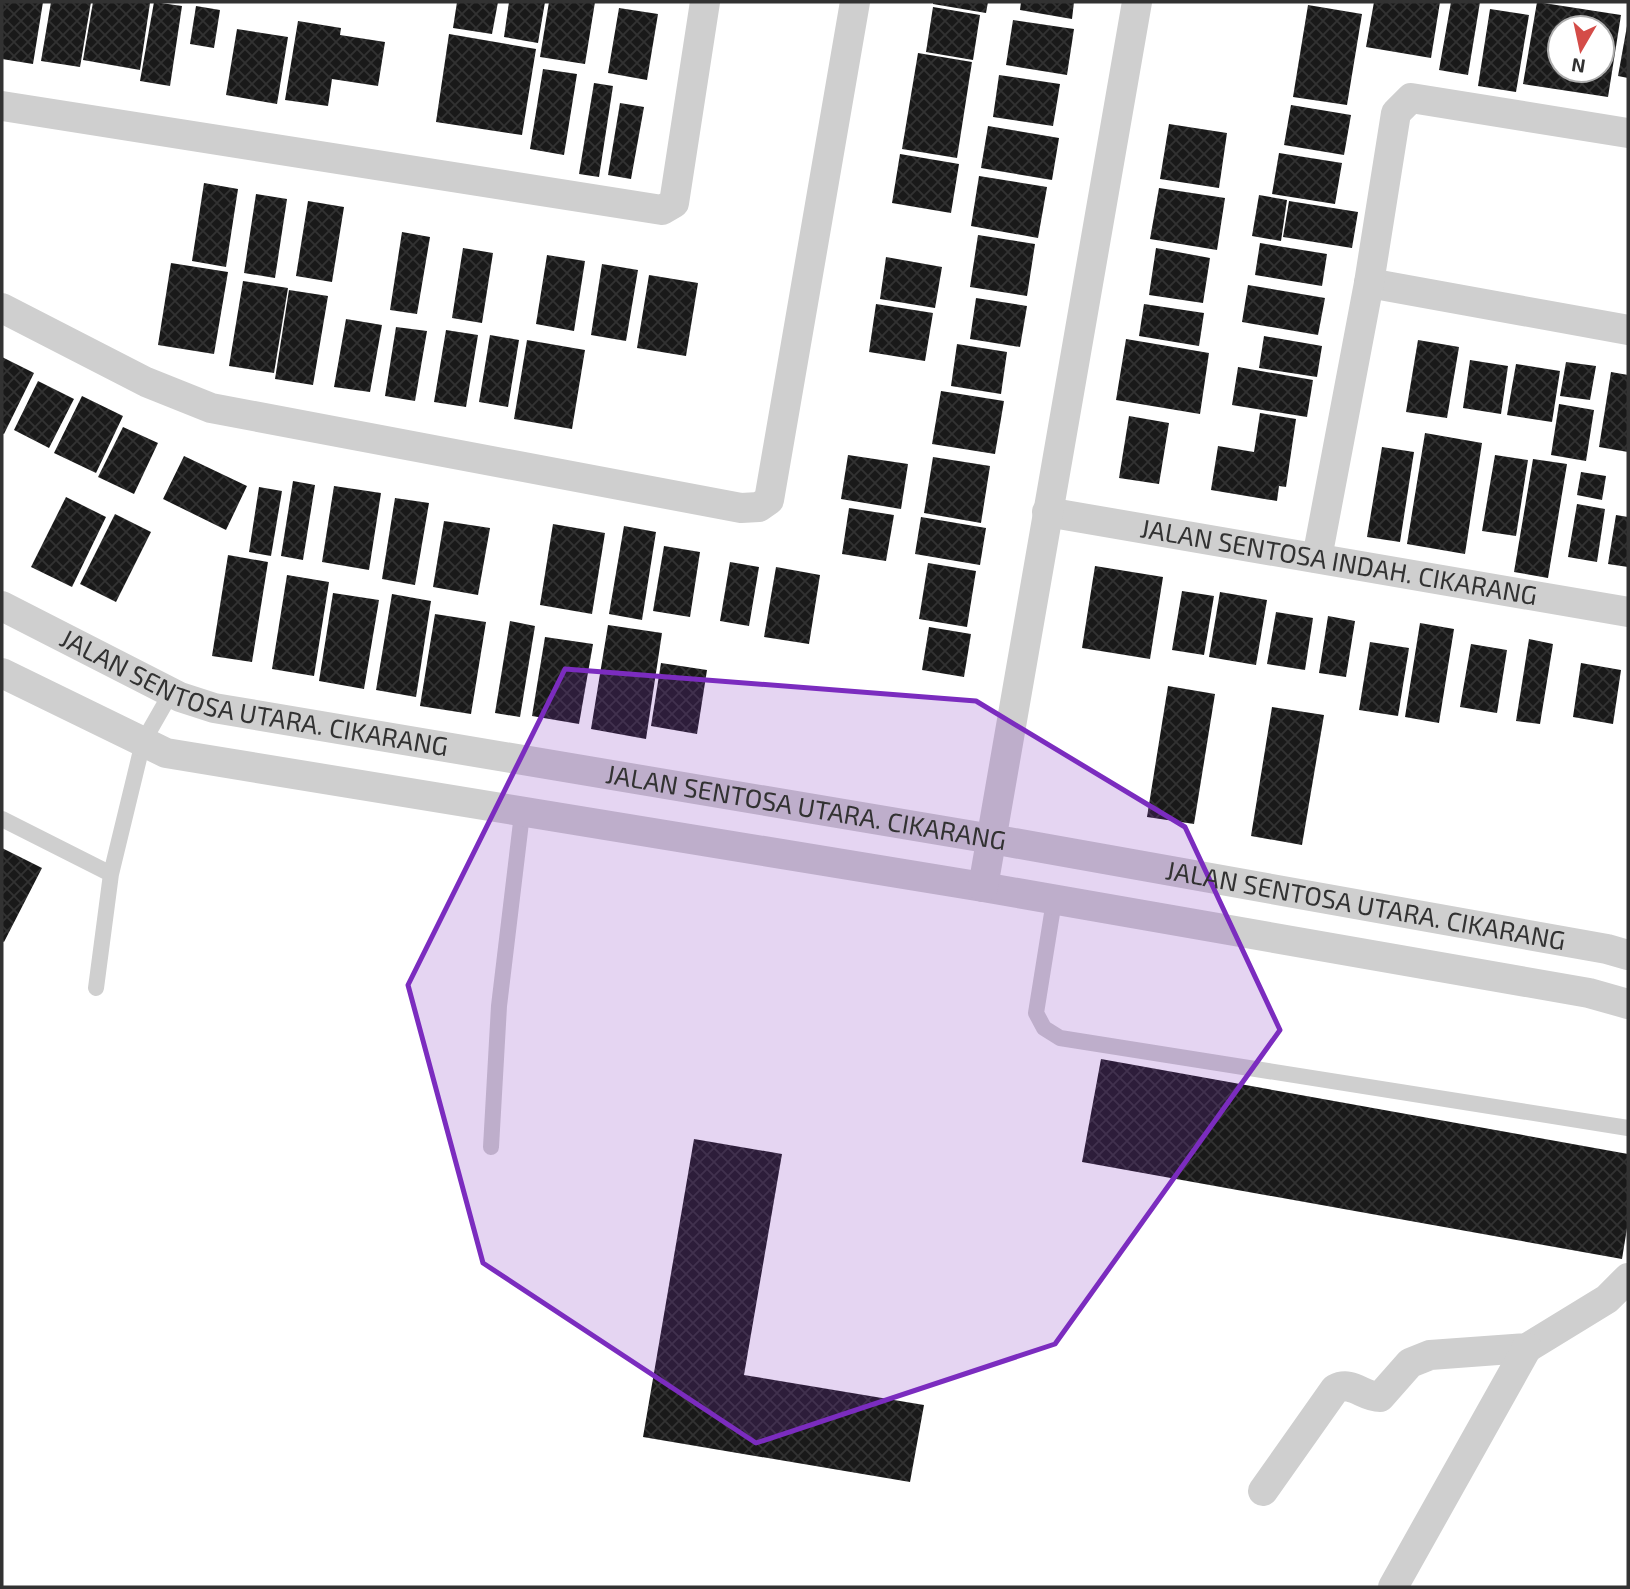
<svg xmlns="http://www.w3.org/2000/svg" width="1630" height="1589" font-family="'Exo 2',sans-serif">
<defs>
<pattern id="building-cross-hatch" width="8" height="8" patternUnits="userSpaceOnUse" patternTransform="scale(1.75)"><rect width="8" height="8" fill="#191919"/><path d="M0 0l8 8M0 8l8-8" fill="none" stroke="#323232"/></pattern>
</defs>
<rect width="100%" height="100%" fill="#fff"/>
<!-- building -->
<path fill="url(#building-cross-hatch)" fill-rule="evenodd" d="M 3,2 L 43,2 L 33,64 L 2,59 Z
M 51,2 L 91,2 L 80,67 L 41,61 Z
M 93,2 L 150,3 L 140,70 L 83,60 Z
M 154,2 L 182,6 L 170,86 L 140,81 Z
M 457,2 L 498,2 L 492,34 L 453,28 Z
M 509,2 L 545,2 L 538,43 L 504,37 Z
M 549,2 L 595,2 L 585,64 L 540,57 Z
M 933,2 L 988,2 L 986,13 L 933,4 Z
M 1021,2 L 1074,2 L 1072,19 L 1020,10 Z
M 1374,2 L 1440,2 L 1431,58 L 1366,47 Z
M 1451,2 L 1480,2 L 1468,75 L 1439,70 Z
M 1537,2 L 1621,15 L 1608,97 L 1523,84 ZM 1560,28 L 1602,28 L 1602,70 L 1560,70 Z
M 1308,5 L 1362,14 L 1347,105 L 1293,97 Z
M 196,6 L 220,10 L 214,48 L 190,44 Z
M 933,7 L 980,15 L 973,60 L 926,52 Z
M 619,8 L 658,14 L 647,80 L 608,73 Z
M 1490,9 L 1529,15 L 1516,92 L 1478,86 Z
M 1013,20 L 1074,29 L 1067,75 L 1006,65 Z
M 298,21 L 341,28 L 340,35 L 385,42 L 378,86 L 332,79 L 328,106 L 285,100 Z
M 1627,26 L 1628,26 L 1628,78 L 1618,76 Z
M 237,29 L 288,37 L 277,104 L 226,95 Z
M 449,34 L 536,49 L 522,135 L 436,122 Z
M 918,53 L 972,62 L 957,158 L 902,149 Z
M 543,69 L 577,74 L 564,155 L 530,149 Z
M 999,75 L 1060,84 L 1053,126 L 993,117 Z
M 594,83 L 613,86 L 599,177 L 579,174 Z
M 620,103 L 644,107 L 631,179 L 608,175 Z
M 1291,105 L 1351,115 L 1344,155 L 1284,145 Z
M 1169,124 L 1227,133 L 1219,188 L 1160,179 Z
M 988,126 L 1059,138 L 1052,180 L 981,168 Z
M 1279,153 L 1342,163 L 1335,204 L 1272,194 Z
M 900,154 L 959,164 L 951,213 L 892,203 Z
M 979,176 L 1047,187 L 1038,238 L 971,226 Z
M 204,183 L 238,189 L 226,267 L 192,261 Z
M 1159,188 L 1225,198 L 1217,250 L 1150,239 Z
M 256,194 L 287,199 L 275,278 L 244,273 Z
M 1259,195 L 1287,200 L 1281,241 L 1252,236 Z
M 308,201 L 344,207 L 332,282 L 296,276 Z
M 1289,201 L 1358,212 L 1352,248 L 1283,237 Z
M 402,232 L 430,237 L 417,314 L 390,310 Z
M 978,235 L 1035,244 L 1027,296 L 970,287 Z
M 1260,243 L 1327,254 L 1322,286 L 1255,275 Z
M 463,248 L 493,253 L 482,323 L 452,318 Z
M 1156,248 L 1210,258 L 1203,303 L 1149,295 Z
M 547,255 L 585,261 L 574,331 L 536,324 Z
M 886,257 L 942,267 L 935,308 L 880,299 Z
M 171,263 L 228,272 L 214,354 L 158,345 Z
M 602,264 L 638,270 L 626,341 L 591,335 Z
M 649,275 L 698,283 L 686,356 L 637,348 Z
M 243,281 L 288,288 L 274,373 L 229,366 Z
M 1248,285 L 1325,298 L 1318,335 L 1242,322 Z
M 289,290 L 328,296 L 313,385 L 275,379 Z
M 976,298 L 1027,306 L 1020,347 L 970,339 Z
M 876,304 L 933,313 L 925,361 L 869,352 Z
M 1144,304 L 1204,313 L 1199,346 L 1139,336 Z
M 346,319 L 382,325 L 370,392 L 334,387 Z
M 396,327 L 427,331 L 415,401 L 385,396 Z
M 446,330 L 478,335 L 466,407 L 434,402 Z
M 490,335 L 519,340 L 508,407 L 479,402 Z
M 1264,336 L 1322,346 L 1317,377 L 1259,368 Z
M 1126,339 L 1209,353 L 1200,414 L 1116,400 Z
M 527,340 L 585,350 L 572,429 L 514,419 Z
M 1418,340 L 1459,347 L 1447,418 L 1406,412 Z
M 957,344 L 1007,352 L 1001,394 L 951,386 Z
M 2,357 L 34,373 L 4,434 L 2,433 Z
M 1470,360 L 1508,366 L 1501,414 L 1463,408 Z
M 1566,362 L 1596,366 L 1590,400 L 1560,396 Z
M 1516,364 L 1560,371 L 1552,422 L 1507,415 Z
M 1238,367 L 1313,380 L 1307,417 L 1232,405 Z
M 1611,372 L 1628,375 L 1628,452 L 1599,447 Z
M 38,381 L 74,399 L 49,448 L 14,430 Z
M 941,391 L 1004,401 L 995,454 L 932,444 Z
M 82,396 L 123,416 L 96,473 L 54,453 Z
M 1559,404 L 1594,410 L 1586,461 L 1551,455 Z
M 1260,413 L 1296,419 L 1286,487 L 1279,486 L 1277,501 L 1211,490 L 1218,446 L 1254,452 Z
M 1129,416 L 1169,423 L 1159,484 L 1119,478 Z
M 123,427 L 158,443 L 134,494 L 98,477 Z
M 1425,433 L 1482,443 L 1465,554 L 1407,544 Z
M 1382,447 L 1414,452 L 1400,542 L 1367,537 Z
M 848,455 L 908,464 L 901,509 L 841,499 Z
M 1495,455 L 1528,460 L 1516,536 L 1482,531 Z
M 184,456 L 247,486 L 226,530 L 163,499 Z
M 933,457 L 990,466 L 981,523 L 924,513 Z
M 1533,459 L 1567,464 L 1548,578 L 1514,572 Z
M 1581,472 L 1606,476 L 1602,500 L 1577,495 Z
M 293,481 L 315,485 L 303,560 L 281,556 Z
M 334,486 L 381,493 L 369,570 L 322,562 Z
M 259,487 L 282,491 L 271,556 L 249,552 Z
M 66,497 L 106,517 L 72,587 L 31,567 Z
M 395,498 L 429,503 L 415,585 L 382,579 Z
M 1577,504 L 1605,509 L 1597,562 L 1568,557 Z
M 849,508 L 894,515 L 886,561 L 842,554 Z
M 115,514 L 151,532 L 116,602 L 80,584 Z
M 1616,515 L 1628,517 L 1628,567 L 1608,564 Z
M 921,517 L 986,528 L 980,565 L 915,554 Z
M 444,521 L 490,528 L 478,595 L 433,587 Z
M 553,524 L 605,533 L 592,614 L 540,605 Z
M 624,526 L 656,532 L 642,620 L 609,614 Z
M 664,546 L 700,552 L 690,617 L 653,611 Z
M 228,555 L 268,562 L 252,662 L 212,656 Z
M 730,562 L 759,567 L 749,626 L 720,621 Z
M 928,563 L 976,571 L 967,627 L 919,619 Z
M 1095,566 L 1163,577 L 1150,659 L 1082,648 Z
M 776,567 L 820,575 L 809,644 L 764,637 Z
M 287,575 L 329,582 L 314,676 L 272,669 Z
M 1182,591 L 1214,596 L 1204,655 L 1172,650 Z
M 1220,592 L 1267,600 L 1256,665 L 1209,657 Z
M 333,593 L 379,600 L 364,689 L 319,681 Z
M 392,594 L 431,601 L 416,697 L 376,690 Z
M 1276,612 L 1313,618 L 1305,670 L 1267,664 Z
M 435,614 L 486,622 L 471,714 L 420,706 Z
M 1328,616 L 1355,621 L 1346,677 L 1319,673 Z
M 510,621 L 535,626 L 520,717 L 495,713 Z
M 1420,623 L 1454,629 L 1439,723 L 1405,717 Z
M 608,625 L 662,633 L 646,739 L 591,729 Z
M 929,627 L 971,634 L 964,677 L 922,670 Z
M 545,637 L 593,644 L 579,724 L 532,716 Z
M 1529,639 L 1553,644 L 1540,724 L 1516,721 Z
M 1370,642 L 1409,648 L 1398,716 L 1359,710 Z
M 1471,644 L 1507,650 L 1497,713 L 1460,707 Z
M 661,663 L 707,670 L 697,734 L 651,726 Z
M 1581,663 L 1621,670 L 1613,724 L 1573,717 Z
M 1168,686 L 1215,694 L 1194,824 L 1147,817 Z
M 1272,707 L 1324,715 L 1302,845 L 1251,836 Z
M 2,848 L 42,868 L 4,942 L 2,941 Z
M 1101,1059 L 1628,1154 L 1628,1222 L 1622,1259 L 1082,1162 Z
M 694,1139 L 782,1154 L 744,1375 L 924,1405 L 910,1482 L 643,1437 Z"/>
<g fill="none" stroke-linecap="round" stroke-linejoin="round">
<!-- lane -->
<path stroke="#cfcfcf" stroke-width="16" d="M 2,819 L 111,874
M 1054,901 L 1036,1013 L 1044,1028 L 1060,1038 L 1628,1128
M 96,988 L 111,874 L 143,742 L 171,693
M 491,1147 L 499,1006 L 522,814"/>
<!-- street -->
<g stroke="#cfcfcf" stroke-width="30">
<path d="M 2,106 L 662,210 L 674,203 L 705,2"/>
<path d="M 1369,283 L 1628,330"/>
<path d="M 2,308 L 146,382 L 211,408 L 741,508 L 759,507 L 769,500 L 855,2"/>
<path id="s1" d="M 1047,512 L 1628,612"/>
<path d="M 1317,558 L 1369,283 L 1396,113 L 1411,98 L 1628,133"/>
<path id="s2" d="M 2,606 L 180,697 L 214,708 L 992,839 L 1607,949 L 1628,955"/>
<path d="M 2,673 L 166,753 L 983,887 L 1589,993 L 1628,1004"/>
<path d="M 983,887 L 1137,2"/>
<path d="M 1263,1491 L 1335,1389 C 1352,1380 1363,1397 1380,1397 L 1410,1363 L 1430,1355 L 1527,1348 L 1607,1299 L 1628,1278"/>
<path d="M 1393,1587 L 1527,1348"/>
</g>
</g>
<!-- marked area -->
<path fill="#7b2cbf" fill-opacity="0.2" stroke="#7b2cbf" stroke-width="5" stroke-linejoin="round" d="M 565,669 L 976,701 L 1185,827 L 1280,1030 L 1055,1344 L 756,1443 L 483,1263 L 408,985 Z"/>
<g text-anchor="middle" stroke-width="7" stroke-linejoin="round" paint-order="stroke">
<!-- street labels -->
<g font-size="26" fill="#323232" stroke="#fff">
<text dy="9" stroke="none"><textPath href="#s1" startOffset="296">JALAN SENTOSA INDAH. CIKARANG</textPath></text>
<text dy="9" stroke="none"><textPath href="#s2" startOffset="270">JALAN SENTOSA UTARA. CIKARANG</textPath></text>
<text dy="9" stroke="none"><textPath href="#s2" startOffset="836">JALAN SENTOSA UTARA. CIKARANG</textPath></text>
<text dy="9" stroke="none"><textPath href="#s2" startOffset="1404">JALAN SENTOSA UTARA. CIKARANG</textPath></text>
</g>
</g>
<!-- border -->
<rect width="1630" height="1589" fill="none" stroke="#323232" stroke-width="7"/>
<!-- north arrow -->
<g transform="translate(1581 49) rotate(189)"><circle r="33" fill="#ffffff" stroke="#adadad" stroke-width="2"/>
<path d="M0-5L12 26L0 18L-12 26Z" fill="#d44c48"/>
<text y="-10" font-size="19" font-weight="bold" text-anchor="middle" fill="#323232">N</text>
</g>
</svg>
